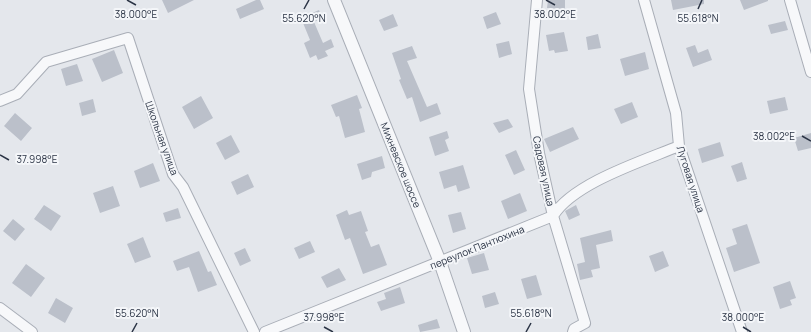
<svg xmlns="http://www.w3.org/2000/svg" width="811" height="332" font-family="Manrope,sans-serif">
<rect width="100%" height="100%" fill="#e4e7ec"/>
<!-- building -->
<path fill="#bbc0ca" d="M 162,0 L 194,0 L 168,13 Z
M 256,0 L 260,0 L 264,9 L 240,19 L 236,9 Z
M 548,0 L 565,0 L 565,9 L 547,8 Z
M 671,0 L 704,0 L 704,4 L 673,10 Z
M 740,0 L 768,0 L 768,1 L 744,10 Z
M 319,10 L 322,18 L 314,22 L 323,43 L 331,39 L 334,47 L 325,51 L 328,56 L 318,60 L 316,55 L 310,58 L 304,43 L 310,40 L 301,18 Z
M 496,12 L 501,24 L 487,29 L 483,17 Z
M 393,14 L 398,26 L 384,31 L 379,20 Z
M 785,21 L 788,30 L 771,34 L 768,25 Z
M 564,32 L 568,51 L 555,53 L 554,50 L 549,51 L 546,35 Z
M 598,34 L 601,48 L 588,50 L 586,37 Z
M 509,41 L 512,54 L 499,58 L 496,44 Z
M 695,45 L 698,53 L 708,49 L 712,60 L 693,67 L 686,48 Z
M 412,46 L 417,58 L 407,61 L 427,107 L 437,103 L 441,114 L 420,122 L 412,97 L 407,99 L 399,80 L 401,79 L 392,53 Z
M 114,50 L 123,73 L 102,82 L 92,59 Z
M 645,52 L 649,69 L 625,76 L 620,59 Z
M 77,64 L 83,81 L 66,86 L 61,69 Z
M 357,95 L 362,108 L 359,109 L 365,132 L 345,138 L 339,116 L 336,117 L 331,105 Z
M 201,96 L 213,118 L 194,129 L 182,107 Z
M 785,97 L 788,110 L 770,114 L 767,101 Z
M 93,99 L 96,112 L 82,116 L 79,103 Z
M 632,102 L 638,117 L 621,124 L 614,109 Z
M 15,113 L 32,128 L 21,141 L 4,126 Z
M 508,119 L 513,127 L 499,133 L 493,123 Z
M 573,127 L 579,139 L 550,152 L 544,139 Z
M 447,131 L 449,138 L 445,140 L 449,151 L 435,156 L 429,137 Z
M 811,133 L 811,148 L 798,151 L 794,138 Z
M 231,135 L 240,152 L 225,160 L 216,143 Z
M 720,142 L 724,156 L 702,163 L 698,149 Z
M 516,150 L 525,170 L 514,175 L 505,155 Z
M 382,156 L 385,168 L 372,172 L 371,177 L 362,180 L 357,164 Z
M 742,162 L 747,179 L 737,182 L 731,166 Z
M 153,163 L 160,181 L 140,188 L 134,171 Z
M 463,165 L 470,188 L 458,192 L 456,185 L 444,189 L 439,172 Z
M 248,174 L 254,187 L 237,195 L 231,182 Z
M 113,186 L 120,206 L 100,213 L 93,193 Z
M 520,193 L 527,211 L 508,219 L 501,201 Z
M 44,205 L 61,216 L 51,231 L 34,219 Z
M 576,205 L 580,215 L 569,220 L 565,211 Z
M 178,208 L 181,218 L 166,222 L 163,213 Z
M 347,210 L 349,215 L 361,211 L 368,231 L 365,232 L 371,247 L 379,244 L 387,265 L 363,274 L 350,238 L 345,240 L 336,215 Z
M 461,212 L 466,229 L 453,233 L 448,215 Z
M 13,219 L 25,229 L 15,241 L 3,231 Z
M 747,224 L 760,263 L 734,272 L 726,248 L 737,244 L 732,229 Z
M 611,230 L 613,241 L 596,245 L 600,268 L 591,270 L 593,277 L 580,280 L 577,264 L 585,262 L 580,238 Z
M 143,237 L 151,257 L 135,263 L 127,244 Z
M 310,241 L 315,252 L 299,259 L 294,248 Z
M 245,248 L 251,261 L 240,266 L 234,253 Z
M 199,251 L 208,272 L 211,271 L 217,285 L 198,292 L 189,267 L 177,271 L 173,261 Z
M 663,251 L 669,266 L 655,272 L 649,256 Z
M 484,253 L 489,270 L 472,274 L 467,258 Z
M 26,264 L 45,278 L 31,297 L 12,283 Z
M 339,268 L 346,280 L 327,288 L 321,277 Z
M 536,275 L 542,295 L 527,299 L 521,279 Z
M 790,281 L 796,298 L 790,300 L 792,305 L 780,309 L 773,287 Z
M 400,287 L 405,303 L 381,311 L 377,302 L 386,299 L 384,293 Z
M 495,292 L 499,304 L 485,308 L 482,296 Z
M 56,298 L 73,308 L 65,323 L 48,313 Z
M 437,319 L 440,328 L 420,332 L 418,325 Z"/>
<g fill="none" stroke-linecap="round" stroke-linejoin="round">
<defs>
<path id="minor" d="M 537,0 L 529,89 L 539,153 L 553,216 L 585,323 L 574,329 L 573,332
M 644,0 L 676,113 L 679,146 L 742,332
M 790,0 L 811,72
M 0,101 L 17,94 L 46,62 L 128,38 L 173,174 L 183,187 L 254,332
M 0,308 L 32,332
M 265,332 L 553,216 C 573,183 643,161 679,146"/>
<path id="tertiary" d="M 334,0 L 440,262 L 464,332"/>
</defs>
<!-- minor casing -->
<use href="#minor" stroke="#a9aeb7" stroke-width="12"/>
<!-- tertiary casing -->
<use href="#tertiary" stroke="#a9aeb7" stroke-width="14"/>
<!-- minor -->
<use href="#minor" stroke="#f7f8fa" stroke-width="10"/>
<!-- tertiary -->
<use href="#tertiary" stroke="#f7f8fa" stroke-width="12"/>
</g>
<!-- ticks -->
<path fill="none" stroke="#2b3445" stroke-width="1.5" d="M 127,0 L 136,5M 546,0 L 555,5M 304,9 L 309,0M 698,9 L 702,0M 802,136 L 811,141M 0,155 L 9,160M 324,327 L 333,332M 743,327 L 751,332M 132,332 L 137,323M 526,332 L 531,323"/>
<g text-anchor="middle" stroke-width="4" stroke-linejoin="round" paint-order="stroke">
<!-- street labels -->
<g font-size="10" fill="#2b3445" stroke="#f4f6f9">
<text transform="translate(162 138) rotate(70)" y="4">Школьная улица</text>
<text transform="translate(401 165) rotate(68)" y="4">Михневское шоссе</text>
<text transform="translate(544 171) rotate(78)" y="4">Садовая улица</text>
<text transform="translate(691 179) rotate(72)" y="4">Луговая улица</text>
<text transform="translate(477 247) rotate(-22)" y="4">переулок Пантюхина</text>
</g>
</g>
<g font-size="10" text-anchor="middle" fill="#2b3445" stroke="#f4f6f9" stroke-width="4" stroke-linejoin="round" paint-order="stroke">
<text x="136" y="18">38.000°E</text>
<text x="555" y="18">38.002°E</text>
<text x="304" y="22">55.620°N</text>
<text x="698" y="22">55.618°N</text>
<text x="774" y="140">38.002°E</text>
<text x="37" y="163">37.998°E</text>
<text x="137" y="317">55.620°N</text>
<text x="531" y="317">55.618°N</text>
<text x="324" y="321">37.998°E</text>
<text x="743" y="321">38.000°E</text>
</g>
</svg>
